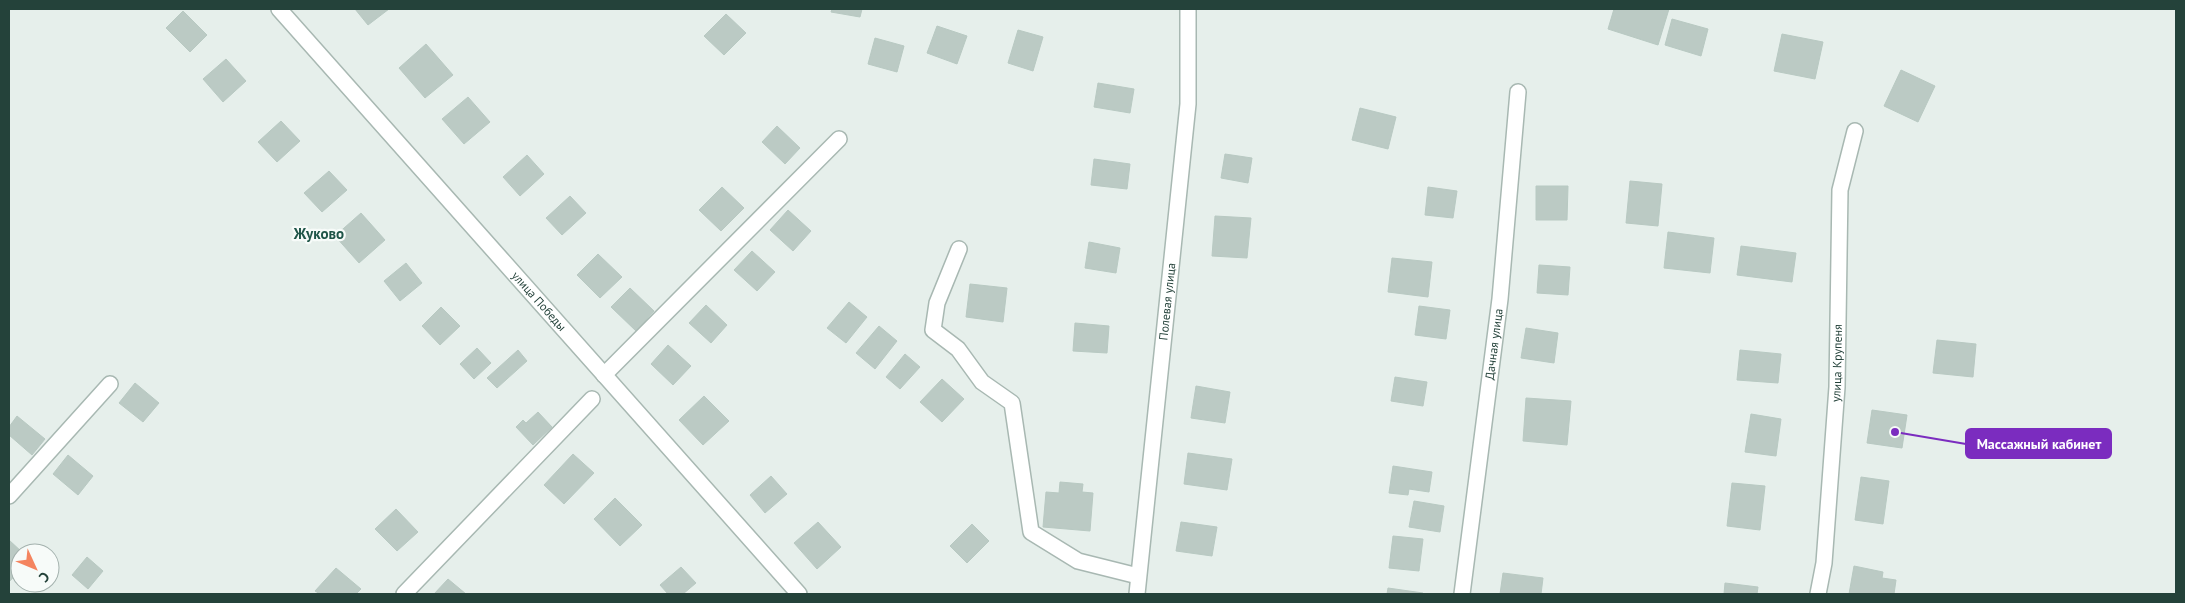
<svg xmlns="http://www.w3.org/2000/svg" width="2185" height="603" font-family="'PT Sans',sans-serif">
<rect width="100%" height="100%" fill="#e6efeb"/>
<!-- building -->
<path fill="#bbcac4" stroke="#b8c9c2" d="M 355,9 L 389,9 L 368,25 Z
M 832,9 L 862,9 L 860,17 L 831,12 Z
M 1614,9 L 1669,9 L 1658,45 L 1608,29 Z
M 183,11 L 207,35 L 190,52 L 166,28 Z
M 726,14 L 746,33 L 724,55 L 704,36 Z
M 1672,19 L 1708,29 L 1701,56 L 1665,45 Z
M 937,26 L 967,36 L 957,64 L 927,53 Z
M 1018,30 L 1043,37 L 1033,71 L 1008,63 Z
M 1782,34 L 1823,42 L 1815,79 L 1774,71 Z
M 875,38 L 904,46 L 897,72 L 868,64 Z
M 426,44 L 453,75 L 425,98 L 399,68 Z
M 226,59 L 246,81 L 223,102 L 203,79 Z
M 1901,70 L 1935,86 L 1918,122 L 1884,106 Z
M 1098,83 L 1134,89 L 1130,113 L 1094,107 Z
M 468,97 L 490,122 L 464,144 L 442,119 Z
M 1360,108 L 1396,117 L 1388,149 L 1352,140 Z
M 281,121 L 300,141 L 277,162 L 258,142 Z
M 777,126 L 800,148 L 785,164 L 762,142 Z
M 1225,154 L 1252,158 L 1248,183 L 1221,178 Z
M 527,155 L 544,174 L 520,196 L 503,177 Z
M 1094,159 L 1130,164 L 1127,189 L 1091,185 Z
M 329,171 L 347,190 L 322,212 L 304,193 Z
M 1630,181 L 1662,184 L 1658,226 L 1626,223 Z
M 1536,186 L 1568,186 L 1567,220 L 1536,220 Z
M 722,187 L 744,208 L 721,231 L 699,210 Z
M 1428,187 L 1457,191 L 1453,218 L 1425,215 Z
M 570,196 L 586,213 L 562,235 L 546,218 Z
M 788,210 L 811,231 L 793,251 L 770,230 Z
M 361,213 L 385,240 L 359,263 L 335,236 Z
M 1215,216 L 1251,218 L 1247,258 L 1212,256 Z
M 1668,232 L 1714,238 L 1710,273 L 1664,268 Z
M 1089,242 L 1120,248 L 1116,273 L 1085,268 Z
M 1741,246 L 1796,253 L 1792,282 L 1737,275 Z
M 752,251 L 775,272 L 757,291 L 734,270 Z
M 598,254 L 622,277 L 600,298 L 577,275 Z
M 1392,258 L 1432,262 L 1428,297 L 1388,292 Z
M 406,263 L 422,283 L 400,301 L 384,281 Z
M 1539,265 L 1570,267 L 1568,295 L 1537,293 Z
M 970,284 L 1007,288 L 1003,322 L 966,317 Z
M 630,288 L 654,311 L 636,331 L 611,307 Z
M 849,302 L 867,317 L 846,343 L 827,328 Z
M 706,305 L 727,325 L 711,343 L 689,323 Z
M 1419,306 L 1450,310 L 1446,339 L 1415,335 Z
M 441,307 L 460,326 L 440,345 L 422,326 Z
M 1075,323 L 1109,326 L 1107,353 L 1073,351 Z
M 879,326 L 897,341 L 875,369 L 856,353 Z
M 1526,328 L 1558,333 L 1554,363 L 1521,358 Z
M 1937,340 L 1976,344 L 1973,377 L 1933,373 Z
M 668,345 L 691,366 L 673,385 L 651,364 Z
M 477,348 L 491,363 L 474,379 L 460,364 Z
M 518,350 L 527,361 L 497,388 L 487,378 Z
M 1740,350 L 1781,354 L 1778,383 L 1737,380 Z
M 905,354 L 920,367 L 900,389 L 886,377 Z
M 1395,377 L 1427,382 L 1423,406 L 1391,401 Z
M 942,379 L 964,399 L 942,422 L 920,402 Z
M 135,383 L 159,403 L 143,422 L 119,403 Z
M 1196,386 L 1230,392 L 1225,423 L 1191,418 Z
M 704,396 L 729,421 L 703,445 L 679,420 Z
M 1526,398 L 1571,401 L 1567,445 L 1523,441 Z
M 1872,410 L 1907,415 L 1902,448 L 1867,443 Z
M 538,412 L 552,427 L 533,445 L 516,427 L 523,420 L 526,423 Z
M 1751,414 L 1781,419 L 1776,456 L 1745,452 Z
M 17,416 L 45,439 L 32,455 L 9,435 L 9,427 Z
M 1188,453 L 1232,459 L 1227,490 L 1184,484 Z
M 573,454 L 594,473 L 564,504 L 544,485 Z
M 68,455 L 93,476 L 78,495 L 53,474 Z
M 1393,466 L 1432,472 L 1429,492 L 1409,489 L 1408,495 L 1389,493 Z
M 771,476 L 787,494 L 765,513 L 750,495 Z
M 1861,477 L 1889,481 L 1883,524 L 1855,520 Z
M 1060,482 L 1083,484 L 1082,492 L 1093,493 L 1090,531 L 1043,527 L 1046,492 L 1059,493 Z
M 1732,483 L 1765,486 L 1760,530 L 1727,526 Z
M 615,498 L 642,525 L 620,546 L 594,519 Z
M 1414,501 L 1444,506 L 1440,532 L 1409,527 Z
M 396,509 L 418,532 L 397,551 L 375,529 Z
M 818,522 L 841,547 L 817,569 L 794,543 Z
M 1181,522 L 1217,527 L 1212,556 L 1176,551 Z
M 972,524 L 989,541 L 967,563 L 950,546 Z
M 1393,536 L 1423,539 L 1419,571 L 1389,568 Z
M 9,540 L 23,553 L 20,553 L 20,570 L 9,582 Z
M 87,557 L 103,571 L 88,589 L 72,575 Z
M 1854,566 L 1883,572 L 1882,578 L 1896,580 L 1894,594 L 1849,594 Z
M 681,567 L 696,583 L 683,594 L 668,594 L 660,585 Z
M 336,568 L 361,589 L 356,594 L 320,594 L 315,591 Z
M 1503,573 L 1543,578 L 1541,594 L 1500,594 Z
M 448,579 L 466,594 L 434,594 Z
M 1725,583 L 1758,587 L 1757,594 L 1724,594 Z
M 1388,588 L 1423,593 L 1423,594 L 1387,594 Z"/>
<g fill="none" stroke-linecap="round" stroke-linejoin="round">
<defs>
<g id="minor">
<path id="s1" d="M 279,9 L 799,594"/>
<path d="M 959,249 L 937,303 L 933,330 L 958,349 L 982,382 L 1012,403 L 1031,532 L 1078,561 L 1138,576"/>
<path d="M 604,375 L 839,139"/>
<path d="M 9,496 L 110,384"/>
<path d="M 404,594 L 592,399"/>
<path id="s2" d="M 1137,594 L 1188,104 L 1188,9"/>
<path id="s3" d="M 1462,594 L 1500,299 L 1518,92"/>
<path id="s4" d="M 1818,594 L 1824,563 L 1837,387 L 1840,190 L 1855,131"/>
</g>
</defs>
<!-- minor casing -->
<use href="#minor" stroke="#a8b8b2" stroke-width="18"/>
<!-- minor -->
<use href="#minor" stroke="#fff" stroke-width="15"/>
</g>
<g text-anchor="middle" stroke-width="4.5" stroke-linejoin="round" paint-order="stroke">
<!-- street labels -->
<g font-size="12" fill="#24423a" stroke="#f7fbf9">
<text dy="4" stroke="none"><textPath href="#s1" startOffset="391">улица Победы</textPath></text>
<text dy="4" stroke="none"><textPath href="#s2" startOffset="294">Полевая улица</textPath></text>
<text dy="4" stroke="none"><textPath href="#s3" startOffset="252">Дачная улица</textPath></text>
<text dy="4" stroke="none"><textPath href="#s4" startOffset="232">улица Крупеня</textPath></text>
</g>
<!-- quarter labels -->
<g font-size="15" font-weight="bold" fill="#1f5548" stroke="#f7fbf9">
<text x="319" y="239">Жуково</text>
</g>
</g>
<!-- callouts -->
<path fill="none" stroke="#7b2cbf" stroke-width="2" d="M1895 432L1966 444"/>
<circle fill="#7b2cbf" stroke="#f7fbf9" stroke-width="2" cx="1895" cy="432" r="5"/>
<rect fill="#7b2cbf" stroke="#7b2cbf" stroke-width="2" x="1966" y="429" width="145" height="29" rx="5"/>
<g font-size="14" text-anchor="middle" font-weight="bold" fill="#fff">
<text x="2039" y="449">Массажный кабинет</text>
</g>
<!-- border -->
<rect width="2185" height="603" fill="none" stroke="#24423a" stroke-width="20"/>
<!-- north arrow -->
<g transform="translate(35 568) rotate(134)"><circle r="24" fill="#f7fbf9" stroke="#a3b1ad"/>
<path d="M0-4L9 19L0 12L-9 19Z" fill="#f4845f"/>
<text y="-8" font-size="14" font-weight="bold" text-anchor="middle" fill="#24423a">С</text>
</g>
</svg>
